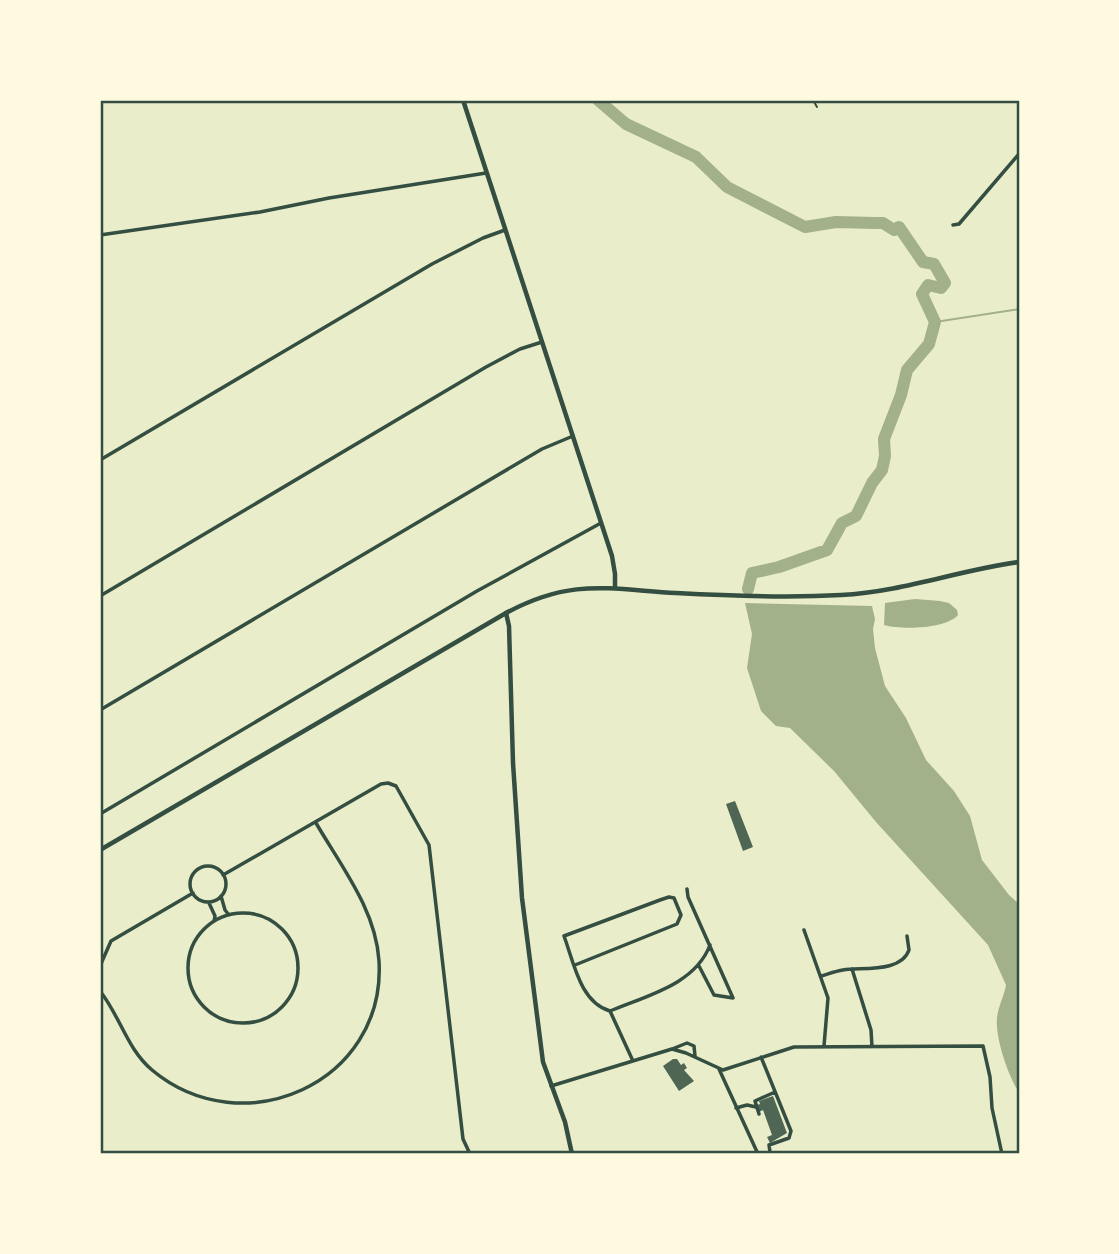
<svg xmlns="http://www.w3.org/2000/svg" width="1119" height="1254" font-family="'Exo 2',sans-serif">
<rect width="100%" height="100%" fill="#e9edc9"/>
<!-- water -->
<path fill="#a3b18a" d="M 915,599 L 940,601 L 949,603 L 957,610 L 958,615 C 946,629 902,630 884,625 L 885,603 Z
M 745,603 L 872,606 L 875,619 L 873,629 L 875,648 L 885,686 L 906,718 L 926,760 L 954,791 L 970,816 L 982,860 L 1009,895 L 1019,904 L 1019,1092 C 1008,1076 995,1037 997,1018 C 998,1007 1004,996 1006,985 L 988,945 L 876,822 L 834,771 L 790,728 L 776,726 L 761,711 L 747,668 L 752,634 Z"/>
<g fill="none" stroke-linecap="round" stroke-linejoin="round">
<!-- stream -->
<path stroke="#a3b18a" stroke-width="2" d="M 935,322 L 1019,309"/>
<!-- river -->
<path stroke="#a3b18a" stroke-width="12" d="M 598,100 L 626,124 L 696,157 L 727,187 L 805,227 L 836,222 L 875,223 L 883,223 L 894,230 L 899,227 L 923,262 L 934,264 L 945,283 L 941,288 L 928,285 L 922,294 L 935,322 L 929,344 L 907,370 L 901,395 L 884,439 L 885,456 L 882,470 L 872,483 L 856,516 L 842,523 L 827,550 L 779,567 L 752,573 L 748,589"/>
</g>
<!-- building -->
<path fill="#4f6655" d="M 735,801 L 753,847 L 743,851 L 726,804 Z
M 673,1059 L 677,1059 L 681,1065 L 684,1063 L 687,1068 L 684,1070 L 694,1081 L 679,1091 L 663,1066 Z
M 773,1096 L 787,1133 L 770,1143 L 767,1137 L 772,1135 L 763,1110 L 759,1112 L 757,1105 L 760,1104 L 759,1101 Z"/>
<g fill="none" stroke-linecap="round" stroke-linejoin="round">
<!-- service -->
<path stroke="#344e41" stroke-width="2" d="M 813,100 L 817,107"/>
<!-- minor -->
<path stroke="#344e41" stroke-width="3.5" d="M 953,225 L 959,224 L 1019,154
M 100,235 L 260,212 L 329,198 L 486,173
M 100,460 L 432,264 L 483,238 L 505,230
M 100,596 L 486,367 L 520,349 L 542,342
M 100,710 L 542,449 L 573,436
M 100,814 L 477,591 L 601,523
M190 884a18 18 0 1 1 36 0a18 18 0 1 1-36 0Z
M 223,875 L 381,784 L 388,783 L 396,786 L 429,845 L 463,1139 L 470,1154
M 687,889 L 688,897 L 733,998 L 714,995 L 699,966
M 221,896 L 225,910 L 229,915
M 209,903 L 215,916 L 214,921
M188 968a55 55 0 1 1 110 0a55 55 0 1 1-110 0Z
M 804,930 L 828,998 L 824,1046
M 575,965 L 677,924 L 681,915 L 674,898 L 669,897 L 660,900 L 564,936 C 574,963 580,1002 610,1011 L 633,1061
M 100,966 L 111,941 L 193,893
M 852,969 L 871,1030 L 872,1047
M 821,976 C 828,974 836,971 843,970 C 862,967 901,973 909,950 L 907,936
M 100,991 C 120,1016 127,1049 152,1070 C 243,1146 386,1083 379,961 C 376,910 341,866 316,823
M 610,1011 C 645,996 695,985 710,945
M 672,1049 L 686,1053 L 723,1070 L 794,1047 L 983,1046 L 990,1077 L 992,1108 L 1002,1154
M 761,1057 L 791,1131 L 789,1138 L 769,1145 L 770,1152
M 719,1069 L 758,1154
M 551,1086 L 672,1049 L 687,1043 L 694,1046 L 695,1056
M 736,1108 L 747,1105 L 756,1107
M 759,1114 L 755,1101 L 775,1092"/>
<!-- tertiary -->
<path stroke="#344e41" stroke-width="4.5" d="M 463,100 L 612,556 L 615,574 L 615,588
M 506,613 L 509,626 L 513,763 L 522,898 L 543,1062 L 565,1122 L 572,1154"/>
<!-- secondary -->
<path stroke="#344e41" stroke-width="4.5" d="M 100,850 L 506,613 C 571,578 607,589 676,593 C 731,596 787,598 841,595 C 902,592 959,570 1019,562"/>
</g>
<!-- border -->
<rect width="1119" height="1254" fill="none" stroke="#fefae0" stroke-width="203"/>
<rect x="102" y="102" width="916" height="1050" fill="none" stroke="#344e41" stroke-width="2.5"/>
</svg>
